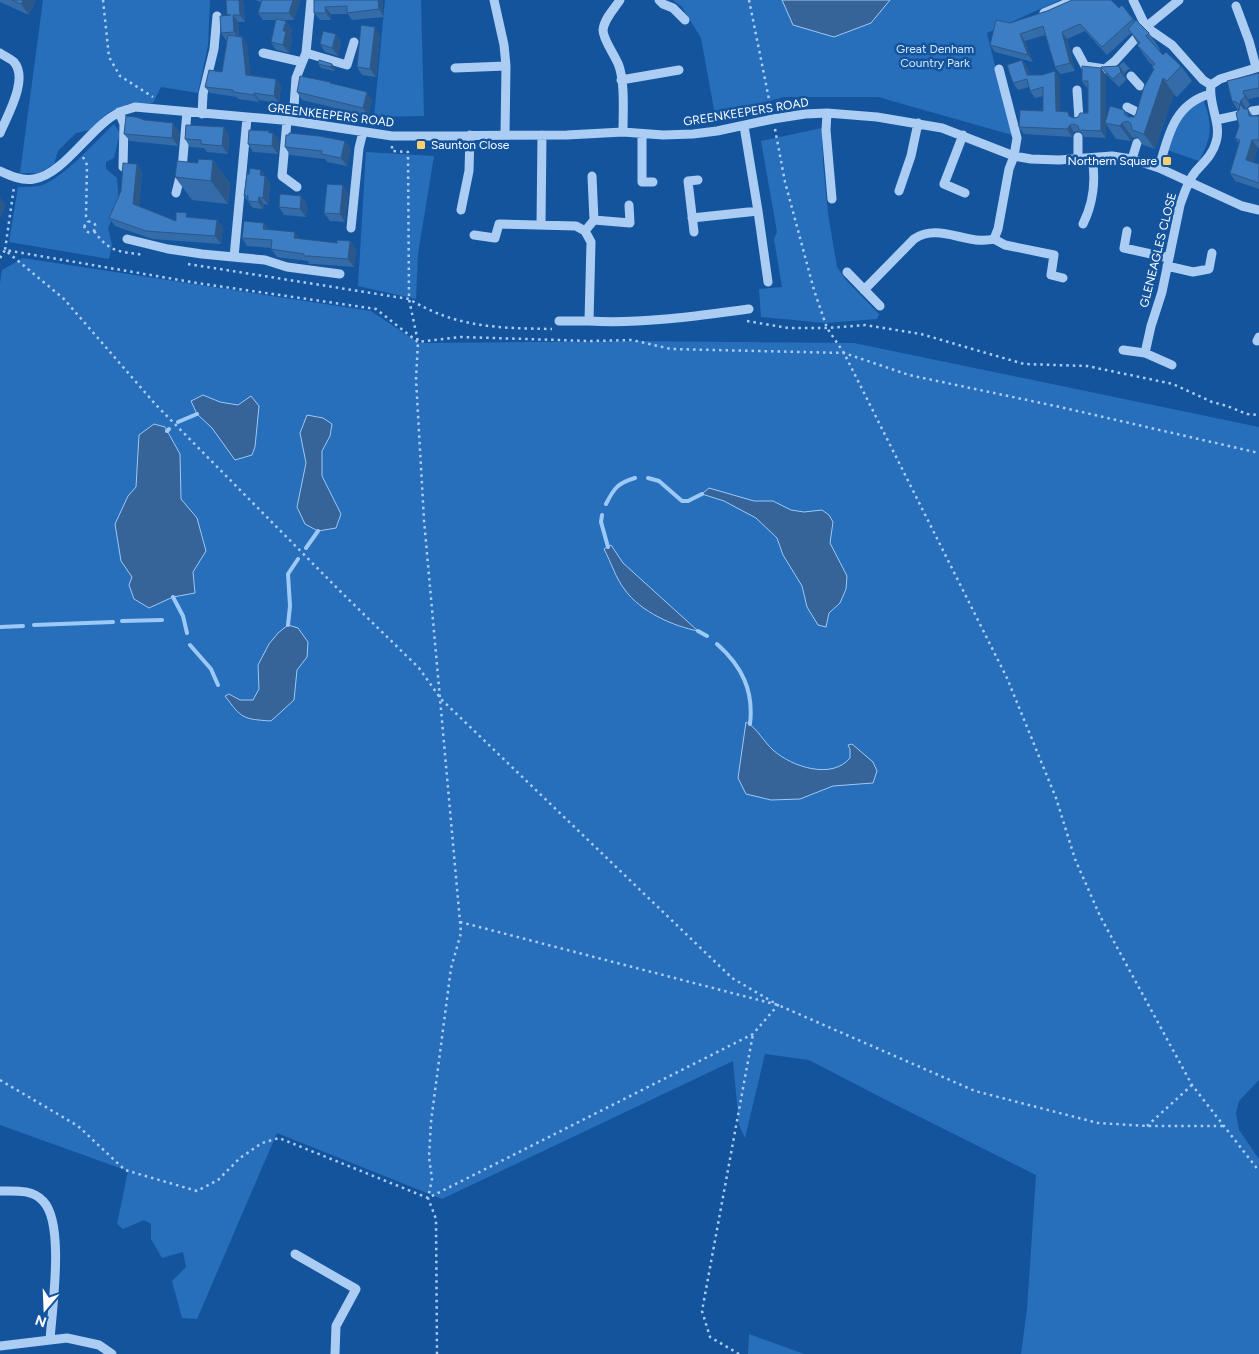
<svg xmlns="http://www.w3.org/2000/svg" width="1259" height="1354" font-family="Figtree,sans-serif">
<rect width="100%" height="100%" fill="#14549d"/>
<!-- green -->
<path fill="#276ebb" d="M 43,0 L 210,0 L 208,45 L 198,93 L 161,87 L 153,103 L 128,104 L 109,112 L 90,130 L 76,133 L 58,151 L 54,164 L 39,173 L 20,173 Z
M 385,0 L 421,0 L 424,116 L 374,117 Z
M 673,0 L 1060,0 L 987,33 L 1012,135 L 878,97 L 784,97 L 715,115 L 701,38 L 682,7 Z
M 1203,99 C 1213,125 1212,137 1199,161 L 1167,150 L 1178,118 Z
M 114,124 L 120,133 L 114,158 L 106,162 L 106,169 L 117,178 L 119,203 L 108,228 L 112,245 L 109,259 L 9,242 L 18,187 C 24,187 32,187 38,186 C 59,183 97,140 114,124 Z
M 822,128 L 823,163 L 828,214 L 837,267 L 845,279 L 879,314 L 877,319 L 825,323 L 761,317 L 759,289 L 782,287 L 774,239 L 777,232 L 761,141 Z
M 366,152 L 434,156 L 418,254 L 416,299 L 358,286 Z
M 23,258 L 371,311 L 419,343 L 630,341 L 854,343 L 1259,427 L 1259,1080 L 1239,1101 L 1236,1113 L 1239,1130 L 1259,1159 L 1259,1354 L 1021,1354 L 1027,1309 L 1036,1175 L 882,1098 L 809,1060 L 765,1054 L 745,1138 L 739,1125 L 733,1061 L 442,1199 L 277,1133 L 197,1319 L 182,1318 L 172,1281 L 186,1267 L 183,1252 L 162,1258 L 151,1239 L 151,1224 L 144,1220 L 123,1229 L 117,1224 L 128,1171 L 0,1125 L 0,283 L 2,270 Z
M 749,1334 L 804,1354 L 748,1354 Z"/>
<!-- water -->
<path fill="#366398" stroke="#9dc9f6" d="M 782,0 L 890,0 L 871,23 L 834,37 L 793,25 Z
M 203,395 L 220,402 L 238,405 L 251,396 L 259,406 L 255,447 L 252,455 L 235,460 L 212,428 L 197,414 L 191,401 Z
M 307,415 L 323,418 L 332,424 L 330,436 L 322,451 L 322,476 L 341,514 L 336,528 L 318,531 L 305,524 L 297,507 L 306,463 L 300,433 Z
M 154,424 L 165,427 L 180,454 L 181,499 L 197,518 L 206,551 L 193,572 L 195,593 L 173,597 L 149,608 L 134,599 L 129,585 L 132,577 L 121,561 L 115,524 L 128,496 L 136,487 L 139,435 Z
M 709,488 L 754,501 L 773,501 L 791,510 L 804,512 L 822,510 L 829,515 L 833,522 L 830,543 L 847,576 L 846,589 L 840,603 L 829,613 L 826,627 L 818,625 L 807,607 L 802,586 L 783,555 L 777,538 L 756,518 L 724,501 L 702,494 Z
M 611,545 L 623,563 L 698,631 C 673,626 641,612 625,590 C 616,579 611,562 604,549 Z
M 288,625 L 298,628 L 308,642 L 307,657 L 297,670 L 294,700 L 271,721 C 243,719 242,719 225,696 L 229,694 L 240,700 L 253,700 L 259,689 L 258,665 L 269,644 L 278,633 Z
M 746,722 C 758,729 763,741 773,750 C 792,767 832,780 850,758 L 850,749 L 848,745 L 852,744 L 873,762 L 877,771 L 873,783 L 833,786 L 800,799 L 771,800 L 746,794 L 738,778 Z"/>
<g fill="none" stroke-linecap="round" stroke-linejoin="round">
<!-- stream -->
<path stroke="#9dc9f6" stroke-width="4" d="M 178,422 L 197,414
M 167,431 L 169,429
M 648,478 L 659,481 L 682,501 L 688,501 L 702,494
M 606,504 C 614,488 618,483 635,478
M 602,515 L 601,522 L 608,547
M 306,548 L 318,531
M 173,597 L 183,616 L 187,633
M 122,621 L 162,620
M 34,625 L 113,622
M 288,625 L 290,606 L 288,574 L 298,559
M 0,627 L 23,626
M 698,631 L 707,636
M 717,644 C 742,666 754,691 750,724
M 190,645 L 211,669 L 218,685"/>
<!-- minor-tunnel -->
<path stroke="#376eac" stroke-width="9" stroke-dasharray="9 4.5" stroke-linecap="butt" d="M 1120,65 L 1131,76"/>
<!-- path -->
<path stroke="#abcdf3" stroke-width="2.5" stroke-dasharray="2.5 4" stroke-linecap="butt" d="M 103,0 L 109,57 L 120,76 L 153,97
M 749,0 L 771,109
M 775,129 L 785,182 L 814,290 L 827,328 L 844,353 L 1007,678 L 1056,798 L 1075,859 L 1100,916 L 1192,1085 L 1259,1171
M 392,146 L 392,151 L 408,152 L 409,299 L 418,342 L 416,379 L 424,520 L 461,933 L 451,968 L 431,1122 L 429,1157 L 432,1179 L 428,1198 L 436,1219 L 437,1354
M 83,157 L 87,165 L 86,216 L 88,222
M84.5 227a5.5 5.5 0 1 1 11 0a5.5 5.5 0 1 1-11 0Z
M 94,231 C 110,253 118,251 144,255
M 0,258 L 5,250 L 197,283 L 376,309 L 418,342 L 461,337 L 590,341 L 632,340 L 671,349 L 844,353 L 909,375 L 1060,407 L 1259,453
M 188,264 L 409,299 C 457,328 498,328 552,329
M 747,321 L 788,328 L 827,328 L 865,325 L 921,334 L 1024,364 L 1087,366 L 1173,384 L 1212,402 L 1227,406 L 1247,414 L 1259,415
M 460,922 L 778,1005 L 975,1091 L 1098,1123 L 1147,1126 L 1223,1126
M 0,1080 L 78,1126 L 125,1170 L 197,1191 L 218,1180 L 240,1158 L 262,1143 L 279,1138 L 428,1198 L 753,1034 L 778,1005 L 732,978 L 441,699 L 419,668 L 340,591 L 156,405 L 64,299 L 5,250 L 14,187
M 1147,1126 L 1192,1085
M 739,1354 L 710,1337 L 702,1311 L 753,1034"/>
<!-- minor -->
<path stroke="#abcdf3" stroke-width="9" d="M 494,0 L 504,45 L 506,66 L 505,135
M 620,0 C 614,9 604,19 603,30 C 603,40 615,55 619,66 C 625,84 623,112 623,132
M 659,0 L 663,4 L 673,8 L 685,20
M 1133,0 L 1146,27 L 1172,45 L 1203,80 L 1211,85
M 1236,6 L 1249,41 L 1256,67
M 1044,13 L 1074,0
M 1077,51 L 1085,66 L 1105,69 L 1115,61 L 1146,27 L 1179,0
M 0,53 C 4,56 10,58 14,62 C 29,79 7,116 0,133
M 263,53 L 302,62
M 306,53 L 347,65 L 354,42
M 455,68 L 506,66
M 1131,76 L 1140,86
M 621,80 L 679,70
M 1077,90 L 1079,119
M 1127,107 L 1145,116 L 1144,118
M 1252,111 L 1259,110
M 119,112 L 124,124 L 123,167
M 827,113 L 826,130 L 832,199
M 202,114 L 203,94 L 214,49 L 217,16
M 1216,120 L 1239,115
M 287,121 L 282,176 L 297,187
M 293,121 L 296,78 L 306,53 L 311,0
M 744,126 L 758,211 L 768,282
M 642,134 L 642,182 L 653,182
M 963,135 L 944,184 L 965,193
M 1132,159 L 1137,143
M 1078,160 L 1078,137
M 1159,168 C 1168,136 1174,104 1210,94
M 0,171 C 11,176 22,181 34,179 C 65,174 91,125 120,112 C 124,110 130,109 135,107 L 293,121 L 392,136 L 567,135 L 623,132 L 663,135 L 693,134 L 717,131 L 773,119 L 805,114 L 827,113 L 877,117 L 942,128 L 1014,156 L 1031,159 L 1059,160 L 1112,156 L 1132,159 L 1159,168 L 1242,206 L 1259,210
M 899,191 L 911,156 L 918,123
M 176,193 L 182,169 L 187,112
M 461,210 L 469,171 L 470,135
M 692,218 L 758,211
M 594,220 L 630,223 L 629,205
M 541,224 L 542,135
M 1083,224 C 1093,204 1096,180 1092,158
M 351,228 L 359,148 L 363,132
M 585,231 L 594,220 L 592,176
M 1127,231 L 1124,248 L 1169,258
M 694,232 L 688,181 L 698,180
M 474,235 L 495,238 L 499,224 L 576,226 L 585,231 L 591,242 L 589,321 L 559,321
M 127,239 L 168,249 L 202,254 L 265,260 L 287,267 L 340,274
M 994,239 L 1005,245 L 1054,255 L 1051,275 L 1063,278
M 234,257 L 247,118
M 1167,266 L 1193,272 L 1209,269 L 1212,253
M 847,272 L 880,306
M 864,290 L 914,239 C 939,222 967,246 994,239 L 998,229 L 1009,169 L 1014,156 L 1017,138 L 999,69
M 589,321 C 643,324 696,316 749,309
M 1257,341 L 1259,337
M 1123,350 L 1145,353 L 1172,365
M 1145,353 L 1151,326 L 1162,292 L 1180,205 C 1184,194 1188,180 1196,171 C 1204,162 1213,154 1216,142 C 1222,124 1208,104 1211,85 L 1220,79 L 1259,67
M 0,1191 C 15,1191 32,1189 43,1201 C 65,1223 52,1309 50,1340
M 295,1254 L 356,1289 L 336,1326 L 335,1354
M 0,1346 L 67,1338 L 99,1345 L 112,1354"/>
</g>
<!-- wall -->
<path fill="#346ca9" d="M 0,0 L 36,0 L 29,15 L 0,2 Z
M 226,0 L 243,0 L 245,22 L 238,22 L 239,36 L 242,37 L 247,44 L 250,75 L 276,79 L 281,86 L 279,103 L 259,100 L 259,102 L 238,99 L 237,97 L 210,93 L 205,87 L 222,72 L 227,40 L 226,40 L 221,33 L 227,15 Z
M 255,0 L 299,0 L 300,1 L 294,20 L 281,20 L 292,29 L 290,36 L 292,39 L 289,53 L 276,50 L 271,42 L 276,20 L 263,20 L 258,13 L 261,2 Z
M 314,0 L 382,0 L 384,17 L 352,20 L 348,14 L 331,14 L 331,20 L 320,20 L 314,13 Z
M 1122,5 L 1135,21 L 1149,33 L 1160,49 L 1159,50 L 1163,55 L 1181,66 L 1192,81 L 1177,97 L 1174,94 L 1155,149 L 1143,145 L 1137,137 L 1133,138 L 1131,141 L 1116,139 L 1106,124 L 1106,138 L 1084,137 L 1081,132 L 1078,131 L 1074,132 L 1072,137 L 1024,134 L 1019,127 L 1043,111 L 1043,96 L 1035,98 L 1030,91 L 1029,87 L 1018,90 L 1013,83 L 1022,60 L 1027,67 L 1030,75 L 1060,78 L 1060,112 L 1074,118 L 1088,113 L 1088,88 L 1087,88 L 1082,81 L 1101,68 L 1106,75 L 1106,120 L 1124,110 L 1129,117 L 1134,117 L 1136,114 L 1154,70 L 1152,67 L 1153,66 L 1148,61 L 1137,45 L 1138,44 L 1131,33 L 1107,55 L 1085,31 L 1067,39 L 1075,71 L 1060,74 L 1055,67 L 1045,35 L 1025,41 L 1033,62 L 995,52 L 990,45 L 1010,23 L 1047,11 L 1119,8 Z
M 336,34 L 341,42 L 338,56 L 325,52 L 320,44 Z
M 380,35 L 376,77 L 362,75 L 357,67 Z
M 318,64 L 335,68 L 334,71 L 321,68 Z
M 1119,66 L 1125,74 L 1126,80 L 1119,87 L 1107,75 L 1101,67 Z
M 1259,73 L 1259,97 L 1248,99 L 1250,105 L 1246,109 L 1248,109 L 1253,116 L 1259,116 L 1259,148 L 1258,148 L 1253,163 L 1259,164 L 1259,189 L 1235,181 L 1230,173 L 1239,143 L 1235,138 L 1239,126 L 1239,109 L 1237,109 L 1232,101 Z
M 297,92 L 372,100 L 368,116 L 302,100 Z
M 145,120 L 179,131 L 178,146 L 130,141 L 124,134 Z
M 269,131 L 270,133 L 273,133 L 279,141 L 278,154 L 253,152 L 248,144 Z
M 229,135 L 228,154 L 207,152 L 204,148 L 190,147 L 185,139 Z
M 345,141 L 351,149 L 347,166 L 327,162 L 325,159 L 290,155 L 285,147 Z
M 213,160 L 230,184 L 228,204 L 192,200 L 175,177 L 198,163 Z
M 137,164 L 142,172 L 139,206 L 176,221 L 190,217 L 217,220 L 223,228 L 221,244 L 152,239 L 115,226 L 109,218 Z
M 261,170 L 270,183 L 268,205 L 264,204 L 263,209 L 253,208 L 244,196 L 249,174 Z
M 348,193 L 345,222 L 330,221 L 324,213 Z
M 301,196 L 307,204 L 306,217 L 284,215 L 279,207 Z
M 264,223 L 268,229 L 299,239 L 337,243 L 350,241 L 356,249 L 354,267 L 315,264 L 309,264 L 308,261 L 277,257 L 271,249 L 272,248 L 247,246 L 242,238 Z"/>
<!-- shaded-wall -->
<path fill="#2b5889" d="M 23,0 L 36,0 L 29,15 L 21,4 Z
M 239,0 L 243,0 L 245,22 L 240,15 Z
M 293,0 L 299,0 L 300,1 L 294,20 L 289,13 Z
M 378,0 L 382,0 L 384,17 L 379,9 Z
M 325,7 L 331,14 L 331,20 L 326,13 Z
M 233,15 L 238,22 L 239,39 L 234,32 Z
M 286,21 L 292,29 L 290,36 L 292,39 L 289,53 L 283,45 L 283,31 Z
M 375,27 L 380,35 L 376,77 L 370,69 Z
M 1062,32 L 1067,39 L 1075,71 L 1070,63 Z
M 336,34 L 341,42 L 338,56 L 332,48 Z
M 1020,34 L 1025,41 L 1033,62 L 1028,55 Z
M 242,37 L 247,44 L 251,82 L 246,75 Z
M 1022,60 L 1027,67 L 1032,82 L 1027,75 Z
M 332,64 L 335,68 L 334,71 L 331,67 Z
M 1119,66 L 1125,74 L 1126,80 L 1121,72 Z
M 1101,68 L 1106,75 L 1106,138 L 1101,131 Z
M 1055,71 L 1060,78 L 1060,119 L 1056,111 Z
M 1163,78 L 1174,94 L 1155,149 L 1144,134 Z
M 276,79 L 281,86 L 279,103 L 274,96 Z
M 1243,91 L 1248,99 L 1250,105 L 1245,97 Z
M 367,92 L 372,100 L 368,116 L 363,108 Z
M 254,93 L 259,100 L 259,102 L 254,95 Z
M 1241,100 L 1246,108 L 1246,111 L 1240,104 Z
M 173,123 L 179,131 L 178,146 L 172,138 Z
M 1122,123 L 1133,138 L 1131,141 L 1120,126 Z
M 1070,125 L 1074,132 L 1072,137 L 1067,129 Z
M 224,127 L 229,135 L 228,154 L 222,146 Z
M 269,131 L 273,137 L 273,133 L 279,141 L 278,154 L 272,146 Z
M 1252,140 L 1258,148 L 1252,168 L 1246,160 Z
M 345,141 L 351,149 L 347,166 L 341,158 Z
M 213,160 L 230,184 L 228,204 L 211,181 Z
M 137,164 L 142,172 L 139,212 L 133,204 Z
M 261,170 L 270,183 L 268,205 L 263,198 L 260,175 Z
M 343,185 L 348,193 L 345,222 L 340,214 Z
M 301,196 L 307,204 L 306,217 L 300,209 Z
M 0,197 L 6,205 L 0,219 Z
M 259,197 L 264,204 L 263,209 L 258,202 Z
M 217,220 L 223,228 L 221,244 L 215,236 Z
M 264,223 L 269,231 L 263,229 Z
M 295,232 L 300,240 L 294,238 Z
M 350,241 L 356,249 L 354,267 L 348,259 Z"/>
<!-- building -->
<path fill="#3d7dc4" stroke="#2b5889" d="M 12,0 L 23,0 L 21,4 Z
M 226,0 L 239,0 L 240,15 L 233,15 L 234,32 L 221,33 L 220,16 L 231,15 L 227,15 Z
M 262,0 L 293,0 L 289,13 L 258,13 Z
M 314,0 L 378,0 L 379,9 L 347,13 L 347,6 L 325,7 L 326,13 L 314,13 Z
M 1072,0 L 1111,0 L 1119,8 L 1122,5 L 1133,19 L 1102,47 L 1080,24 L 1062,32 L 1070,63 L 1055,67 L 1043,26 L 1020,34 L 1028,55 L 990,45 L 996,20 L 1010,23 L 1047,11 Z
M 276,19 L 286,21 L 283,31 L 286,31 L 283,45 L 271,42 Z
M 1136,20 L 1149,33 L 1146,36 L 1163,55 L 1166,52 L 1181,66 L 1167,81 L 1163,78 L 1144,134 L 1132,130 L 1131,124 L 1128,121 L 1122,123 L 1120,126 L 1105,123 L 1110,106 L 1124,110 L 1125,115 L 1128,117 L 1134,117 L 1136,114 L 1144,87 L 1154,69 L 1152,67 L 1155,64 L 1137,45 L 1140,43 L 1128,29 Z
M 361,25 L 375,27 L 370,69 L 357,67 Z
M 323,31 L 336,34 L 332,48 L 320,44 Z
M 228,35 L 242,37 L 246,75 L 276,79 L 274,96 L 254,93 L 254,95 L 233,92 L 233,90 L 205,87 L 209,70 L 222,72 Z
M 319,60 L 332,64 L 331,67 L 318,64 Z
M 1022,60 L 1027,75 L 1042,75 L 1055,71 L 1056,111 L 1068,112 L 1069,116 L 1074,118 L 1078,117 L 1080,113 L 1088,113 L 1088,81 L 1082,81 L 1082,66 L 1101,68 L 1101,131 L 1079,130 L 1078,126 L 1074,124 L 1070,125 L 1067,129 L 1019,127 L 1020,110 L 1043,111 L 1043,87 L 1030,91 L 1027,79 L 1013,83 L 1007,65 Z
M 1119,66 L 1121,72 L 1113,79 L 1101,67 Z
M 1259,73 L 1259,88 L 1243,91 L 1245,97 L 1241,100 L 1240,104 L 1244,109 L 1248,109 L 1249,116 L 1259,116 L 1259,140 L 1252,140 L 1246,160 L 1259,164 L 1259,183 L 1230,173 L 1240,140 L 1235,138 L 1239,126 L 1236,113 L 1239,110 L 1240,105 L 1236,102 L 1232,101 L 1227,81 Z
M 300,76 L 330,82 L 330,83 L 367,92 L 363,108 L 297,92 Z
M 126,116 L 136,117 L 145,120 L 173,123 L 172,138 L 124,134 Z
M 186,125 L 224,127 L 222,146 L 201,144 L 201,140 L 185,139 Z
M 249,130 L 269,131 L 269,133 L 273,133 L 272,146 L 248,144 Z
M 289,133 L 319,136 L 345,141 L 341,158 L 321,154 L 322,151 L 285,147 L 286,135 L 289,135 Z
M 198,159 L 213,160 L 211,181 L 175,177 L 177,161 L 198,163 Z
M 123,163 L 137,164 L 133,204 L 176,221 L 176,212 L 187,213 L 186,217 L 217,220 L 215,236 L 146,231 L 109,218 L 121,191 Z
M 250,168 L 261,170 L 260,175 L 265,176 L 263,198 L 259,197 L 258,202 L 248,201 L 248,196 L 244,196 L 247,174 L 249,174 Z
M 327,184 L 343,185 L 340,214 L 324,213 Z
M 280,194 L 301,196 L 300,209 L 279,207 Z
M 244,221 L 264,223 L 263,229 L 295,232 L 294,238 L 337,243 L 337,240 L 350,241 L 348,259 L 309,256 L 304,256 L 304,254 L 271,249 L 272,240 L 242,238 Z"/>
<!-- markers -->
<g fill="#ffd16d" stroke="#14549d" stroke-width="2">
<rect x="416" y="140" width="10" height="10" rx="2.5"/>
<rect x="1162" y="156" width="10" height="10" rx="2.5"/>
</g>
<g text-anchor="middle" stroke-width="5" stroke-linejoin="round" paint-order="stroke">
<!-- park labels -->
<g font-size="12" fill="#d3e7fd" stroke="#14549d">
<text x="935" y="53">Great Denham<tspan x="935" dy="14">Country Park</tspan></text>
</g>
<!-- street labels -->
<g font-size="12" fill="#fff" stroke="#14549d">
<text transform="translate(746 112) rotate(-9)" y="4">GREENKEEPERS ROAD</text>
<text transform="translate(331 115) rotate(7)" y="4">GREENKEEPERS ROAD</text>
<text transform="translate(1158 250) rotate(-76)" y="4">GLENEAGLES CLOSE</text>
</g>
<!-- poi labels -->
<g font-size="12" fill="#fff" stroke="#14549d" text-anchor="start">
<text x="431" y="149">Saunton Close</text>
<text x="1157" y="165" text-anchor="end">Northern Square</text>
</g>
</g>
<!-- north arrow -->
<g transform="translate(45 1309) rotate(199)" stroke="#14549d" stroke-width="4" paint-order="stroke">
<path d="M0-4L9 19L0 12L-9 19Z" fill="#ffffff"/>
<text y="-8" font-size="14" font-weight="bold" text-anchor="middle" fill="#ffffff">N</text>
</g>
</svg>
